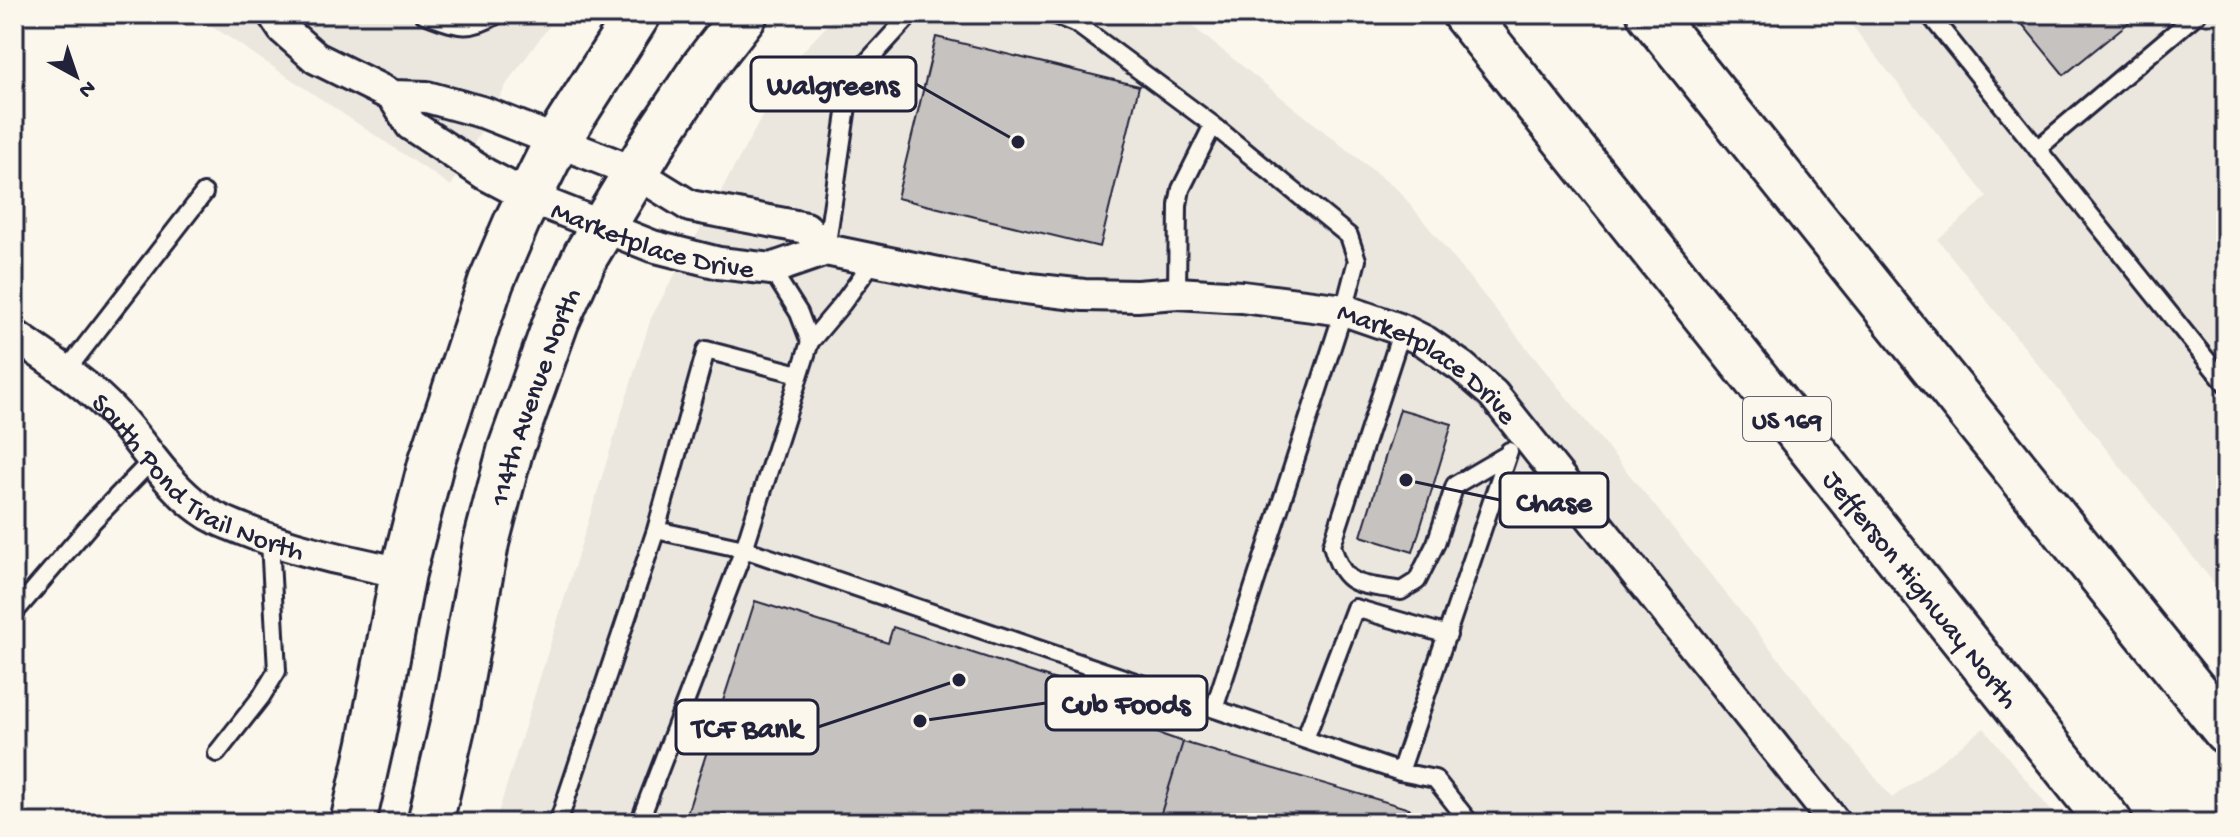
<svg xmlns="http://www.w3.org/2000/svg" width="2240" height="837" font-family="'Gochi Hand',sans-serif">
<rect width="100%" height="100%" fill="#fbf7ec"/>
<filter id="ink" filterUnits="userSpaceOnUse"><feTurbulence type="fractalNoise" baseFrequency=".0125" numOctaves="2"/><feDisplacementMap in="SourceGraphic" scale="16" xChannelSelector="R" yChannelSelector="G"/><feConvolveMatrix kernelMatrix="1 2 1 2 8 2 1 2 1" color-interpolation-filters="sRGB"/></filter>
<g filter="url(#ink)">
<!-- built -->
<path fill="#ebe7df" d="M 194,14 L 558,14 L 508,82 L 451,186 Z
M 838,14 L 1177,14 L 1400,192 L 1892,798 L 1984,728 L 2061,823 L 495,823 L 651,318 L 791,64 Z
M 1843,14 L 2226,14 L 2226,598 L 1938,240 L 1987,197 Z"/>
<!-- building -->
<path fill="#c6c2c0" stroke="#22223b" stroke-width="2" d="M 2014,14 L 2139,14 L 2064,75 Z
M 936,37 L 1139,86 L 1100,247 L 897,198 Z
M 1400,409 L 1452,424 L 1413,552 L 1361,536 Z
M 755,601 L 888,643 L 893,627 L 1068,684 L 1063,700 L 1183,742 L 1158,823 L 684,823 Z
M 1183,742 L 1410,809 L 1421,823 L 1158,823 Z"/>
<g fill="none" stroke-linecap="round" stroke-linejoin="round">
<defs>
<path id="lane" d="M 424,14 C 455,25 468,33 498,14
M 1052,14 L 1077,24 L 1213,125 L 1349,236 L 1357,260 L 1344,310 L 1214,709
M 1929,14 L 2226,384
M 2037,149 L 2197,14
M 826,250 L 850,86 L 858,72 L 911,14
M 771,269 L 799,313 L 810,342 L 842,304 L 874,260
M 1177,293 L 1178,205 L 1181,189 L 1213,125
M 1402,330 L 1332,545 C 1344,590 1361,583 1401,591 L 1417,581 L 1436,543 L 1455,485 L 1508,454
M 66,371 L 204,193
M 799,374 L 706,350 L 656,530 L 744,549 L 1400,772 L 1435,779 L 1470,823
M 14,613 L 93,521 L 152,460
M 1305,739 L 1355,608 L 1448,635
M 217,753 L 261,697 L 277,671 L 270,541
M 1400,772 L 1509,451
M 558,823 L 656,530
M 639,823 L 744,549 L 810,342"/>
<g id="street">
<path d="M 273,14 L 283,29 L 316,58 L 393,96 L 427,97 L 485,113 L 635,172 L 690,206 L 806,228 L 826,250"/>
<path id="s1" d="M 393,96 L 411,125 L 485,174 L 529,197 L 652,246 L 719,263 L 771,269 L 826,250 L 987,283 L 1032,289 L 1084,295 L 1137,296 L 1177,293 L 1242,297 L 1344,310 L 1402,330 L 1426,342 L 1462,367 L 1493,394 L 1835,823"/>
<path id="s2" d="M 14,335 C 51,360 89,385 119,418 C 146,448 167,485 201,509 C 214,519 229,524 244,530 C 296,551 349,561 403,573"/>
</g>
<g id="secondary">
<path d="M 353,823 L 371,743 L 403,573 L 432,460 L 491,282 L 517,221 L 556,143 L 638,14"/>
<path id="s3" d="M 430,823 L 454,719 L 486,543 L 510,451 L 556,322 L 586,255 L 660,132 L 703,68 L 745,14"/>
</g>
<g id="highway">
<path id="s4" d="M 1465,14 L 2110,823"/>
<path d="M 1650,14 L 2226,731"/>
</g>
</defs>
<!-- lane casing -->
<use href="#lane" stroke="#22223b" stroke-width="22"/>
<!-- street casing -->
<use href="#street" stroke="#22223b" stroke-width="36"/>
<!-- secondary casing -->
<use href="#secondary" stroke="#22223b" stroke-width="50"/>
<!-- highway casing -->
<use href="#highway" stroke="#22223b" stroke-width="50"/>
<!-- lane -->
<use href="#lane" stroke="#fbf7ec" stroke-width="16"/>
<!-- street -->
<use href="#street" stroke="#fbf7ec" stroke-width="30"/>
<!-- secondary -->
<use href="#secondary" stroke="#fbf7ec" stroke-width="44"/>
<!-- highway -->
<use href="#highway" stroke="#fbf7ec" stroke-width="44"/>
</g>
</g>
<g text-anchor="middle" stroke-width="8" stroke-linejoin="round" paint-order="stroke">
<!-- shield labels -->
<rect fill="#fbf7ec" stroke="#636270" stroke-width="2" x="1743" y="397" width="88" height="44" rx="6"/>
<g font-size="26" font-weight="bold" fill="#22223b">
<text x="1787" y="428">US 169</text>
</g>
<!-- street labels -->
<g font-size="28" fill="#22223b" stroke="#fbf7ec">
<text dy="10" stroke="none"><textPath href="#s1" startOffset="304">Marketplace Drive</textPath></text>
<text dy="10" stroke="none"><textPath href="#s1" startOffset="1108">Marketplace Drive</textPath></text>
<text dy="10" stroke="none"><textPath href="#s3" startOffset="440">114th Avenue North</textPath></text>
<text dy="10" stroke="none"><textPath href="#s2" startOffset="236">South Pond Trail North</textPath></text>
<text dy="10" stroke="none"><textPath href="#s4" startOffset="734">Jefferson Highway North</textPath></text>
</g>
</g>
<!-- callouts -->
<path fill="none" stroke="#22223b" stroke-width="3" d="M1018 142L916 84M1406 480L1500 500M920 721L1046 703M959 680L818 727"/>
<g fill="#22223b" stroke="#fbf7ec" stroke-width="3">
<circle cx="1018" cy="142" r="8"/>
<circle cx="1406" cy="480" r="8"/>
<circle cx="920" cy="721" r="8"/>
<circle cx="959" cy="680" r="8"/>
</g>
<g fill="#fbf7ec" stroke="#22223b" stroke-width="3">
<rect x="751" y="57" width="165" height="54" rx="8"/>
<rect x="1500" y="473" width="108" height="54" rx="8"/>
<rect x="1046" y="676" width="161" height="54" rx="8"/>
<rect x="676" y="700" width="142" height="54" rx="8"/>
</g>
<g font-size="30" text-anchor="middle" font-weight="bold" fill="#22223b">
<text x="833" y="94">Walgreens</text>
<text x="1554" y="511">Chase</text>
<text x="1126" y="713">Cub Foods</text>
<text x="747" y="737">TCF Bank</text>
</g>
<!-- margin -->
<rect width="2240" height="837" fill="none" stroke="#fbf7ec" stroke-width="48"/>
<rect x="24" y="24" width="2192" height="789" fill="none" stroke="#22223b" stroke-width="3" filter="url(#ink)"/>
<!-- north arrow -->
<g transform="translate(76 76) rotate(140)" stroke="#fbf7ec" stroke-width="6" paint-order="stroke">
<path d="M0-6L14 30L0 20L-14 30Z" fill="#22223b"/>
<text y="-12" font-size="22" font-weight="bold" text-anchor="middle" fill="#22223b">N</text>
</g>
</svg>
